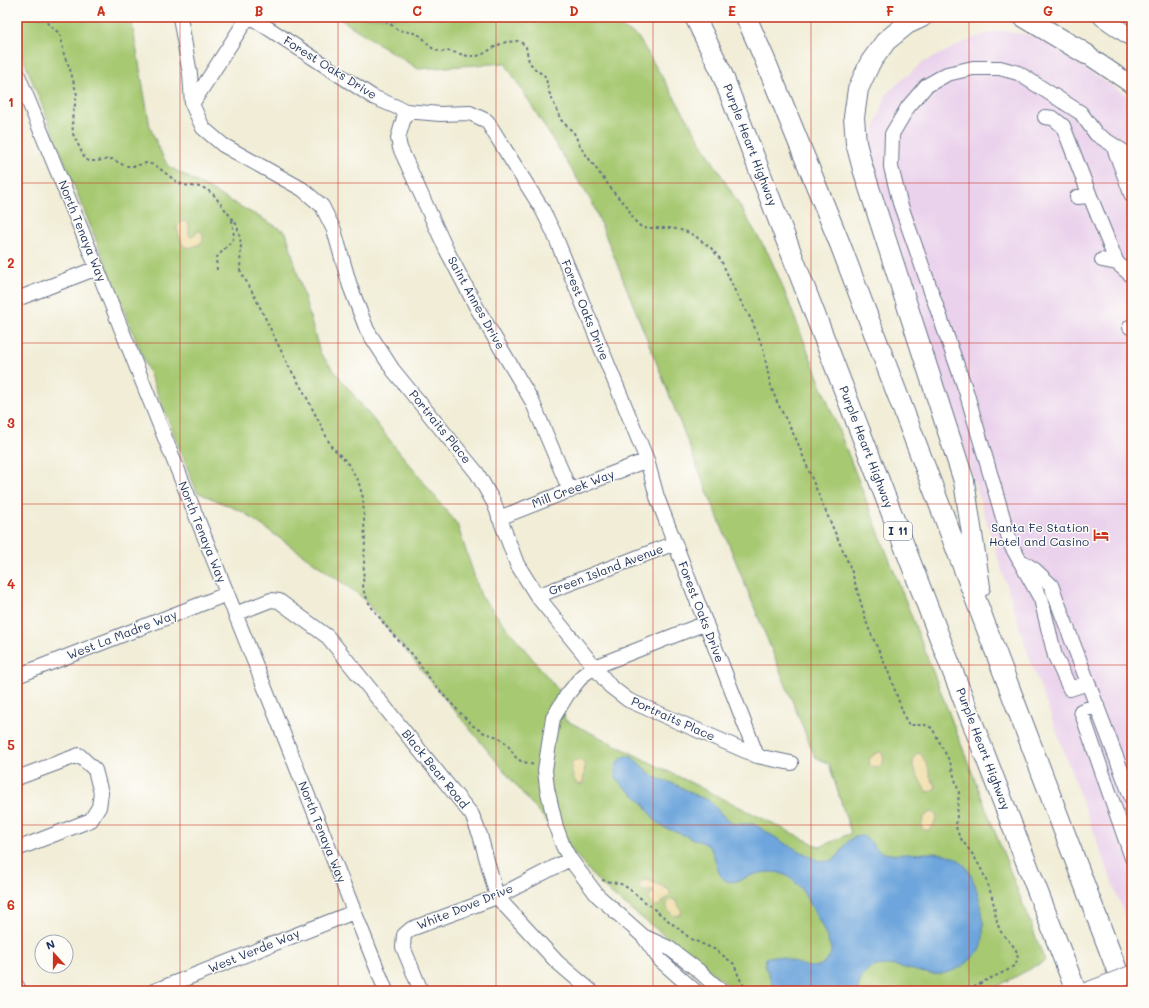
<svg xmlns="http://www.w3.org/2000/svg" width="1149" height="1008" font-family="Mali,sans-serif">
<rect width="100%" height="100%" fill="#fdfcf7"/>
<filter id="ink" filterUnits="userSpaceOnUse"><feTurbulence type="fractalNoise" baseFrequency=".025" numOctaves="2"/><feDisplacementMap in="SourceGraphic" scale="8" xChannelSelector="R" yChannelSelector="G"/><feConvolveMatrix kernelMatrix="1 2 1 2 8 2 1 2 1" color-interpolation-filters="sRGB"/></filter>
<filter id="wash" filterUnits="userSpaceOnUse"><feTurbulence type="fractalNoise" baseFrequency=".012" numOctaves="4" result="noise"/><feDisplacementMap in="SourceGraphic" scale="16" xChannelSelector="R" yChannelSelector="G"/><feGaussianBlur stdDeviation="0.9" result="paint"/><feColorMatrix in="noise" values="0 0 0 0 0 0 0 0 0 0 0 0 0 0 0 0 0 1.4 0 .05"/><feComposite in="paint" operator="in"/></filter>
<g filter="url(#wash)">
<rect width="100%" height="100%" fill="#f1edd7"/>
<!-- built -->
<path fill="#ead1ec" d="M 1000,30 L 1038,37 L 1132,99 L 1132,936 L 1028,654 L 952,410 L 868,148 L 886,94 L 922,63 L 971,39 Z"/>
<!-- green -->
<path fill="#a7c972" stroke="#617c68" d="M 17,17 L 131,17 L 150,127 L 160,151 L 168,166 L 286,232 L 320,353 L 457,524 L 481,596 L 559,691 L 565,720 L 820,847 L 851,833 L 829,764 L 815,757 L 697,466 L 663,379 L 593,204 L 505,63 L 418,69 L 337,17 L 605,17 L 638,37 L 768,253 L 780,280 L 906,602 L 1045,961 L 989,991 L 733,991 L 726,983 L 611,894 L 596,879 L 581,861 L 524,795 L 361,596 L 243,512 L 197,492 L 17,43 Z"/>
<!-- sand -->
<path fill="#eeda9e" stroke="#84847e" d="M 183,221 L 186,221 L 189,225 L 189,234 L 190,236 L 192,236 L 198,231 L 200,231 L 203,234 L 203,240 L 200,244 L 189,248 L 183,246 L 177,229 L 178,224 Z
M 878,752 L 881,752 C 888,760 880,772 870,766 L 869,760 L 872,756 Z
M 918,753 L 921,754 L 928,766 L 930,776 L 936,787 L 933,791 L 928,792 L 925,790 L 913,767 C 913,762 913,756 918,753 Z
M 578,760 L 583,762 L 585,765 L 583,783 L 579,785 C 572,781 571,769 572,762 Z
M 932,812 L 936,814 C 938,820 933,825 929,830 L 924,830 L 922,829 C 921,821 924,814 932,812 Z
M 645,880 L 648,880 L 668,889 L 670,892 L 670,895 L 658,906 C 652,906 646,901 650,895 C 651,894 653,893 654,891 L 643,891 L 639,886 L 639,883 Z
M 671,899 L 675,900 C 677,905 681,907 682,912 L 680,915 L 674,916 L 667,909 L 667,903 Z"/>
<!-- water -->
<path fill="#6da5dc" stroke="#446a9d" d="M 626,756 L 629,756 L 633,758 L 654,777 L 677,785 L 697,796 L 708,800 L 716,808 L 729,822 L 734,824 L 753,824 L 759,827 L 784,843 L 817,860 C 844,868 839,839 858,836 C 870,834 873,851 884,853 C 891,855 898,854 905,854 C 940,853 963,847 976,888 C 981,903 984,916 983,932 C 983,936 983,941 982,945 C 981,950 977,953 973,957 C 968,962 964,966 957,969 C 949,972 942,975 933,974 C 914,973 890,959 871,968 C 862,972 860,983 857,991 L 775,991 L 765,965 L 766,958 C 785,949 805,977 824,963 C 828,960 831,955 831,950 C 830,939 806,894 798,885 C 793,880 787,875 780,873 C 772,871 762,872 753,875 C 745,877 735,884 727,881 C 716,876 717,861 712,851 C 710,847 708,845 704,843 L 663,827 C 653,821 649,809 641,801 C 632,791 608,781 617,764 C 619,760 622,758 626,756 Z"/>
</g>
<g filter="url(#ink)">
<g fill="none" stroke-linecap="round" stroke-linejoin="round">
<defs>
<path id="minor" d="M 180,17 L 190,74 L 192,104 L 203,128 L 223,145 L 302,189 L 322,206 L 334,230 L 350,286 L 367,330 L 393,370 L 477,473 L 494,503 L 517,564 L 537,596 L 610,686 L 628,700 L 757,756 L 791,763
M 251,17 L 373,97 L 406,111 L 440,114 L 470,113 L 487,121 L 542,209 L 553,231 L 647,460 L 657,497 L 757,756
M 17,73 L 97,268 L 386,991
M 192,104 L 248,17
M 406,111 L 398,138 L 400,148 L 446,249 L 477,308 L 532,401 L 570,491
M 1045,117 L 1053,118 L 1063,126 L 1090,196
M 1113,145 L 1132,196
M 1077,197 L 1090,196 L 1117,263
M 1102,260 L 1117,263 L 1132,276
M 17,299 L 97,268
M 1130,327 L 1132,327
M 499,518 L 647,460
M 1019,560 L 1035,570 L 1051,585 L 1132,799
M 537,596 L 675,543
M 235,614 L 271,600 L 279,601 L 328,637 L 472,815 L 480,835 L 497,897 L 557,962 L 591,991
M 17,676 L 227,594
M 1088,683 L 1070,689 L 1055,656 L 1041,599 L 1011,545 L 966,391 L 900,203 L 891,167 L 892,134 L 908,107 L 926,86 L 947,74 L 973,68 L 1000,68 L 1018,73 L 1081,113 L 1096,134 L 1132,157
M 1097,705 L 1081,711 L 1132,858
M 17,778 L 79,755 L 95,770 L 101,793 L 99,807 L 91,820 L 17,849
M 643,936 L 669,948 L 699,971 L 721,991
M 17,986 L 19,991
M 154,991 L 354,912
M 421,991 L 403,947 L 404,935 L 411,929 L 497,897 L 570,859
M 695,991 L 660,960 L 643,936 L 597,895 L 570,859 L 563,846 L 556,827 L 547,788 L 545,770 L 553,718 L 567,695 L 582,676 L 594,667 L 706,623"/>
<path id="major" d="M 1102,17 L 1132,38
M 1076,46 L 1086,54 L 1132,85"/>
<path id="highway" d="M 695,17 L 721,71 L 1076,991
M 746,17 L 765,60 L 840,244 L 1125,991
M 922,17 L 907,24 L 886,41 L 870,63 L 858,89 L 854,117 L 856,143 L 863,169 L 964,481 L 980,587
M 1024,17 L 1086,54"/>
</defs>
<!-- minor casing -->
<use href="#minor" stroke="#667288" stroke-width="16"/>
<!-- major casing -->
<use href="#major" stroke="#667288" stroke-width="19"/>
<!-- highway casing -->
<use href="#highway" stroke="#667288" stroke-width="22"/>
<!-- path -->
<path stroke="#667288" stroke-width="2" stroke-dasharray="3 3" stroke-linecap="butt" d="M 44,17 L 48,24 L 59,33 L 61,37 L 64,55 L 70,69 L 77,95 L 72,119 L 73,134 L 85,159 L 89,161 L 95,161 L 112,159 L 125,166 L 135,166 L 146,163 L 155,165 L 177,182 L 183,185 L 201,187 L 206,189 L 213,194 L 237,225 L 241,243 L 240,270 L 255,297 L 288,365 L 305,394 L 331,446 L 346,461 L 358,480 L 363,498 L 365,542 L 363,585 L 364,592 L 370,605 L 392,634 L 413,655 L 430,679 L 447,699 L 472,725 L 482,732 L 498,737 L 507,744 L 517,759 L 521,761 L 534,765
M 381,17 L 398,30 L 414,33 L 421,36 L 432,48 L 440,52 L 449,51 L 468,56 L 477,56 L 483,54 L 498,45 L 506,42 L 518,41 L 522,43 L 526,47 L 529,62 L 537,71 L 544,75 L 546,79 L 549,92 L 561,120 L 574,133 L 581,148 L 615,194 L 627,206 L 634,220 L 640,226 L 644,228 L 671,228 L 685,231 L 695,236 L 711,248 L 721,260 L 735,291 L 752,321 L 763,348 L 770,383 L 776,400 L 797,441 L 819,496 L 851,569 L 868,627 L 888,671 L 905,718 L 909,725 L 925,725 L 932,728 L 950,762 L 959,793 L 956,826 C 958,840 970,848 976,860 C 983,871 988,884 992,897 C 995,908 995,919 1000,930 C 1005,940 1023,949 1016,963 C 1012,970 994,976 987,980 C 980,983 975,987 968,991
M 217,270 L 216,258 L 232,241 L 234,237 L 232,219
M 602,880 L 621,884 L 628,888 L 691,939 L 716,950 L 734,964 L 739,977 L 746,991
M 888,991 L 900,989 L 908,991"/>
<!-- minor -->
<use href="#minor" stroke="#fff" stroke-width="14"/>
<!-- major -->
<use href="#major" stroke="#fff" stroke-width="17"/>
<!-- highway -->
<use href="#highway" stroke="#fff" stroke-width="20"/>
<defs>
<path id="major-bridge" d="M 1088,991 L 1132,974"/>
</defs>
<!-- major-bridge casing -->
<use href="#major-bridge" stroke="#667288" stroke-width="19" stroke-linecap="butt"/>
<!-- major-bridge -->
<use href="#major-bridge" stroke="#fff" stroke-width="17"/>
</g>
</g>
<!-- grid -->
<path fill="none" stroke="#c8321e" stroke-width="1" stroke-opacity="0.55" d="M 180,17 L 180,991M 338,17 L 338,991M 496,17 L 496,991M 653,17 L 653,991M 811,17 L 811,991M 969,17 L 969,991M 17,183 L 1132,183M 17,343 L 1132,343M 17,504 L 1132,504M 17,665 L 1132,665M 17,825 L 1132,825"/>
<!-- icons -->
<defs>
<symbol id="hotel-bare" viewBox="-9 -9 18 18"><path d="M-6-4.5h1.5V1H6V5H4.5V3h-9V5H-6ZM-4 0a1.8 1.8 0 1 1 3.6 0ZM.5 0V-2.5h3Q6-2.5 6 0Z" fill="#c8321e" stroke="#fdfcf7" stroke-width="2.5" paint-order="stroke"/></symbol>
</defs>
<g fill-rule="evenodd">
<use href="#hotel-bare" x="1090" y="524" width="22" height="22"/>
</g>
<g text-anchor="middle" stroke-width="3" stroke-linejoin="round" paint-order="stroke">
<!-- shield labels -->
<rect fill="#fdfcf7" stroke="#5f6c8c" stroke-width="1" x="884" y="522" width="28" height="18" rx="3"/>
<g font-size="11" font-weight="bold" fill="#1b2f5e">
<text x="898" y="535">I 11</text>
</g>
<!-- street labels -->
<g font-size="12" fill="#1b2f5e" stroke="#fdfcf7">
<text transform="translate(330 68) rotate(32)" y="4">Forest Oaks Drive</text>
<text transform="translate(750 145) rotate(69)" y="4">Purple Heart Highway</text>
<text transform="translate(82 231) rotate(68)" y="4">North Tenaya Way</text>
<text transform="translate(476 303) rotate(61)" y="4">Saint Annes Drive</text>
<text transform="translate(585 310) rotate(68)" y="4">Forest Oaks Drive</text>
<text transform="translate(440 427) rotate(51)" y="4">Portraits Place</text>
<text transform="translate(866 447) rotate(69)" y="4">Purple Heart Highway</text>
<text transform="translate(573 489) rotate(-21)" y="4">Mill Creek Way</text>
<text transform="translate(202 532) rotate(68)" y="4">North Tenaya Way</text>
<text transform="translate(606 570) rotate(-21)" y="4">Green Island Avenue</text>
<text transform="translate(701 612) rotate(69)" y="4">Forest Oaks Drive</text>
<text transform="translate(122 635) rotate(-21)" y="4">West La Madre Way</text>
<text transform="translate(673 719) rotate(24)" y="4">Portraits Place</text>
<text transform="translate(983 749) rotate(69)" y="4">Purple Heart Highway</text>
<text transform="translate(435 769) rotate(51)" y="4">Black Bear Road</text>
<text transform="translate(322 832) rotate(68)" y="4">North Tenaya Way</text>
<text transform="translate(465 907) rotate(-22)" y="4">White Dove Drive</text>
<text transform="translate(254 951) rotate(-22)" y="4">West Verde Way</text>
</g>
<!-- poi labels -->
<g font-size="12" fill="#1b2f5e" stroke="#fdfcf7" text-anchor="end">
<text x="1089" y="532">Santa Fe Station<tspan x="1089" dy="14">Hotel and Casino</tspan></text>
</g>
</g>
<!-- margin -->
<rect width="1149" height="1008" fill="none" stroke="#fdfcf7" stroke-width="44"/>
<!-- north arrow -->
<g transform="translate(54 954) rotate(339)"><circle r="19" fill="#fdfcf7" stroke="#a3aaba"/>
<path d="M0-3L7 15L0 10L-7 15Z" fill="#c8321e"/>
<text y="-6" font-size="11" font-weight="bold" text-anchor="middle" fill="#1b2f5e">N</text>
</g>
<rect x="22" y="22" width="1105" height="964" fill="none" stroke="#c8321e" stroke-width="1.5"/>
<g font-size="13" text-anchor="middle" font-weight="bold" fill="#c8321e">
<text x="101" y="16">A</text>
<text x="259" y="16">B</text>
<text x="417" y="16">C</text>
<text x="574" y="16">D</text>
<text x="732" y="16">E</text>
<text x="890" y="16">F</text>
<text x="1048" y="16">G</text>
<text x="11" y="107">1</text>
<text x="11" y="268">2</text>
<text x="11" y="428">3</text>
<text x="11" y="589">4</text>
<text x="11" y="750">5</text>
<text x="11" y="910">6</text>
</g>
</svg>
